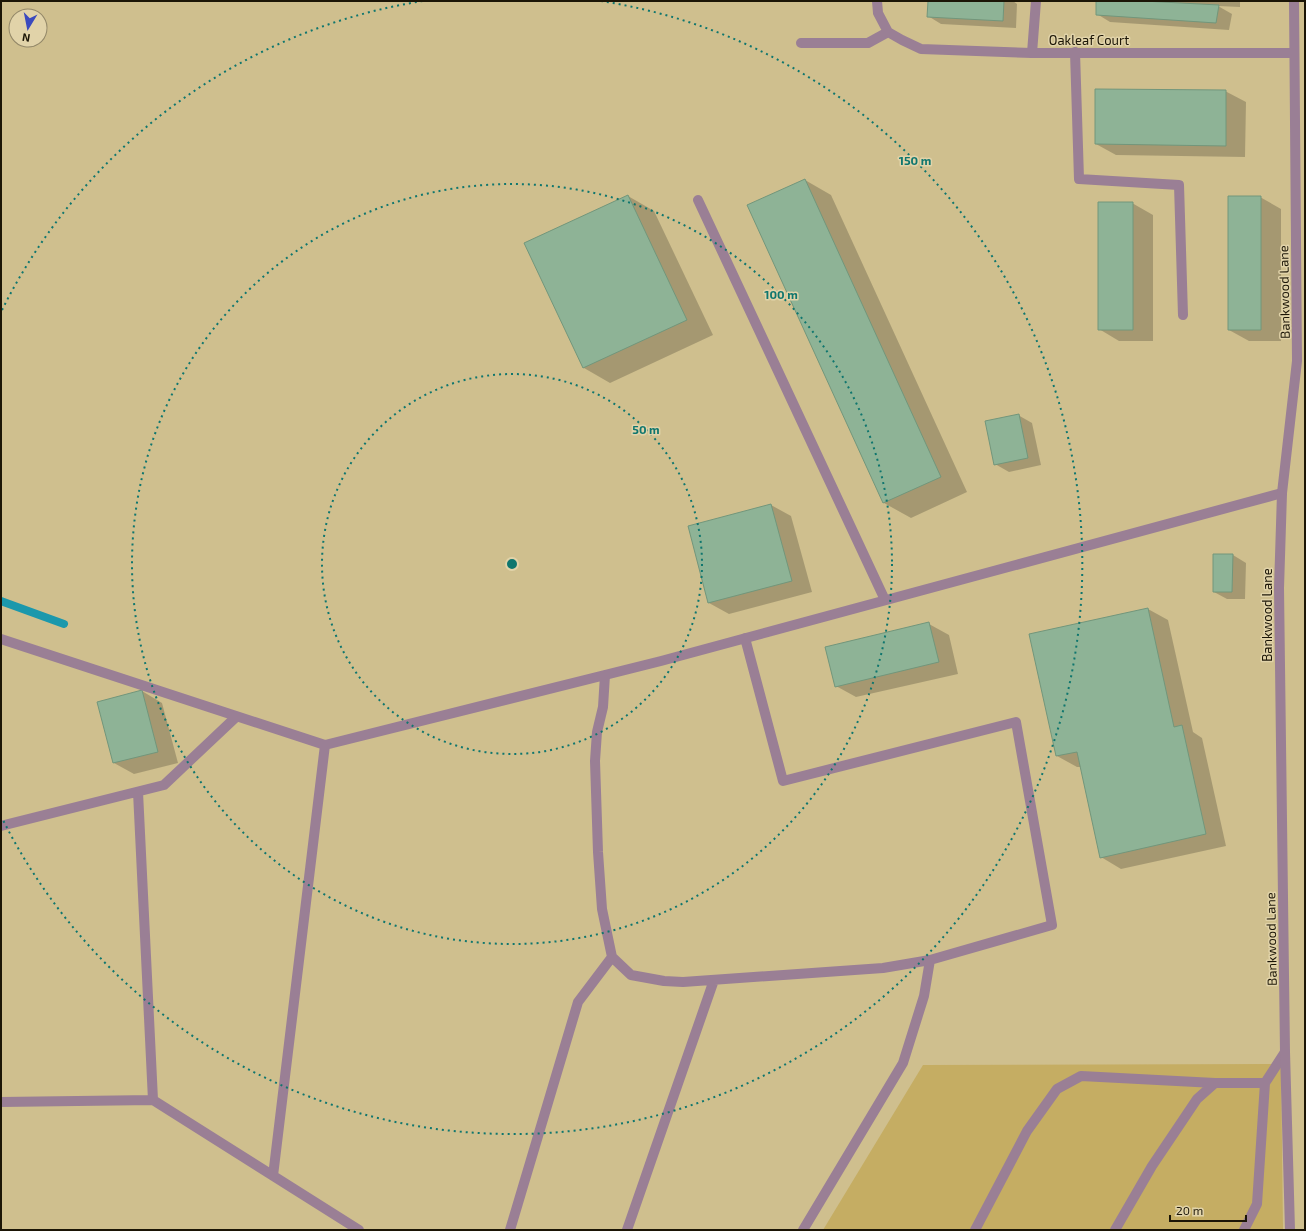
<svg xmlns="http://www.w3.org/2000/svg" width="1306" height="1231" font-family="'Exo 2',sans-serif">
<rect width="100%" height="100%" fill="#d4c69d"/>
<!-- built -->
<path fill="#cfbf8e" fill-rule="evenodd" d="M 1,1 L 1305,1 L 1305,1230 L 1,1230 ZM 16,16 L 40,16 L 40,40 L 16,40 Z"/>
<!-- green -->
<path fill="#c5ad63" d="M 1281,1064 L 1283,1230 L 823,1230 L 923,1065 Z"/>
<!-- shadow -->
<path fill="#0003" d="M 929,1 L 1013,1 L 1017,4 L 1016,28 L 941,24 L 928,16 Z
M 1097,1 L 1240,1 L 1240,7 L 1218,6 L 1232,14 L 1229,30 L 1110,22 L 1097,14 Z
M 1225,91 L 1246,102 L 1245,157 L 1116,155 L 1096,144 Z
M 805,180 L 831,195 L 967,492 L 911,518 L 884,503 Z
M 628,196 L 654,211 L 713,335 L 610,383 L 584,368 Z
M 1260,197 L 1281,209 L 1281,341 L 1249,341 L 1229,330 Z
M 1132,203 L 1153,215 L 1153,341 L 1119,341 L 1099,329 Z
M 1018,415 L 1032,423 L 1041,465 L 1009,472 L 995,464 Z
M 771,505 L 791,516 L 812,592 L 729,614 L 709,603 Z
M 1233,555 L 1246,563 L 1245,599 L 1227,599 L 1214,592 Z
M 1148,609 L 1168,620 L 1193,732 L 1202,738 L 1226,846 L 1121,869 L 1101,857 L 1081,767 L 1077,767 L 1057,756 Z
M 929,624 L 949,635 L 958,674 L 856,697 L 836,686 Z
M 142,691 L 162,703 L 178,763 L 134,774 L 114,763 L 99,702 Z"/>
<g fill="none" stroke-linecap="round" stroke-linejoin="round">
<!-- stream -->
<path stroke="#1b98ac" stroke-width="8" d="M 1,601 L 64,624"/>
</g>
<!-- building -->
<path fill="#8eb396" stroke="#72967b" d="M 928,1 L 1004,1 L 1003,21 L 927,17 Z
M 1096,1 L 1143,1 L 1219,5 L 1216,23 L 1096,15 Z
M 1095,89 L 1226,90 L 1226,146 L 1095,144 Z
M 805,179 L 941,477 L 883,503 L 747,205 Z
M 628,195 L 687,320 L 583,368 L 524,243 Z
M 1228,196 L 1261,196 L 1261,330 L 1228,330 Z
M 1098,202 L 1133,202 L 1133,330 L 1098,330 Z
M 1019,414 L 1028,458 L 994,465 L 985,421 Z
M 771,504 L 792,581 L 708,603 L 688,526 Z
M 1213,554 L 1233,554 L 1232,592 L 1213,592 Z
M 1148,608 L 1174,727 L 1182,725 L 1206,834 L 1100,858 L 1077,752 L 1056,756 L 1029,634 Z
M 929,622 L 939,662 L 835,687 L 825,647 Z
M 142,690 L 158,752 L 113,763 L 97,702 Z"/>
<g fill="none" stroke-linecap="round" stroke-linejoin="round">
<!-- service -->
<path stroke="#9a7f95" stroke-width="10" d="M 1075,52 L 1079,179 L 1179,185 L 1183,315
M 1032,53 L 1036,1
M 698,200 L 885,600
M 745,638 L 783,781 L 1016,722 L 1052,925 L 930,960
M 1,639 L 325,745 L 661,661 L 1282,493
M 605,675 L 603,707 L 597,732 L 595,761 L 598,852 L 602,909 L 612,957 L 631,975 L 664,981 L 683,982 L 883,968 L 930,960 L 924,996 L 903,1063 L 803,1230
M 1,826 L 164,785 L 236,717
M 153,1100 L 359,1230
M 1,1102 L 153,1100 L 138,792
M 273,1176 L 325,745
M 510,1230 L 578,1002 L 612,957
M 627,1230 L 714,980
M 975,1230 L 1027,1131 L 1057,1089 L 1081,1076 L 1215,1083
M 1115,1230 L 1152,1166 L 1197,1099 L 1215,1083 L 1265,1083 L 1285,1052
M 1244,1230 L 1257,1204 L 1265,1083"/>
<!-- minor -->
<path stroke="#9a7f95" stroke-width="10" d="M 877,1 L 878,13 L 888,32 L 902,40 L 921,49 L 1032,53 L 1294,53
M 801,43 L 868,43 L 888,32
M 1290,1230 L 1285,1052 L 1279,588 L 1282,493 L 1297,361 L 1294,1"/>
</g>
<!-- distance rings -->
<g fill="none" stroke="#0f766e" stroke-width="2" stroke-dasharray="2 4">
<circle cx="512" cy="564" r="190"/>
<circle cx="512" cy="564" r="380"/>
<path d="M2 310A570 570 0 0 1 423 1M601 1A570 570 0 1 1 2 818"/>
</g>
<g text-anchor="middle" stroke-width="3" stroke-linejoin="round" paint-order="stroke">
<!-- street labels -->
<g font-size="13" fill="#1b1506" stroke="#e1d3a9">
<text x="1089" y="45">Oakleaf Court</text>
<text transform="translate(1284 292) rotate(-91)" y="5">Bankwood Lane</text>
<text transform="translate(1267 615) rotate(-90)" y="5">Bankwood Lane</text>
<text transform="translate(1271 939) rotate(-91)" y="5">Bankwood Lane</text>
</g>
</g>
<circle cx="512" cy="564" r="6" fill="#0f766e" stroke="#e1d3a9" stroke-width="2"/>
<g font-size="12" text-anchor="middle" font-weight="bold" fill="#0f766e" stroke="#e1d3a9" stroke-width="3" stroke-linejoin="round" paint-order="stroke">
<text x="915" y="165">150 m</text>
<text x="781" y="299">100 m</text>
<text x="646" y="434">50 m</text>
</g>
<!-- border -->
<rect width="1306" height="1231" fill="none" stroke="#1b1506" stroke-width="4"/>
<!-- north arrow -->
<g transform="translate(28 28) rotate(190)"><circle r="19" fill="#e1d3a9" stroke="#928768"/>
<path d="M0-3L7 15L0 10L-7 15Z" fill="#3b4abe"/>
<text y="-6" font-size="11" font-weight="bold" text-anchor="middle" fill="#1b1506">N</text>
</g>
<!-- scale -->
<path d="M1170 1215v6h76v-6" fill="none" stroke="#1b1506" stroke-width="2"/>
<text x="1176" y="1215" font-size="12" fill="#1b1506" stroke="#e1d3a9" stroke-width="3" paint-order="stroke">20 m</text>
</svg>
